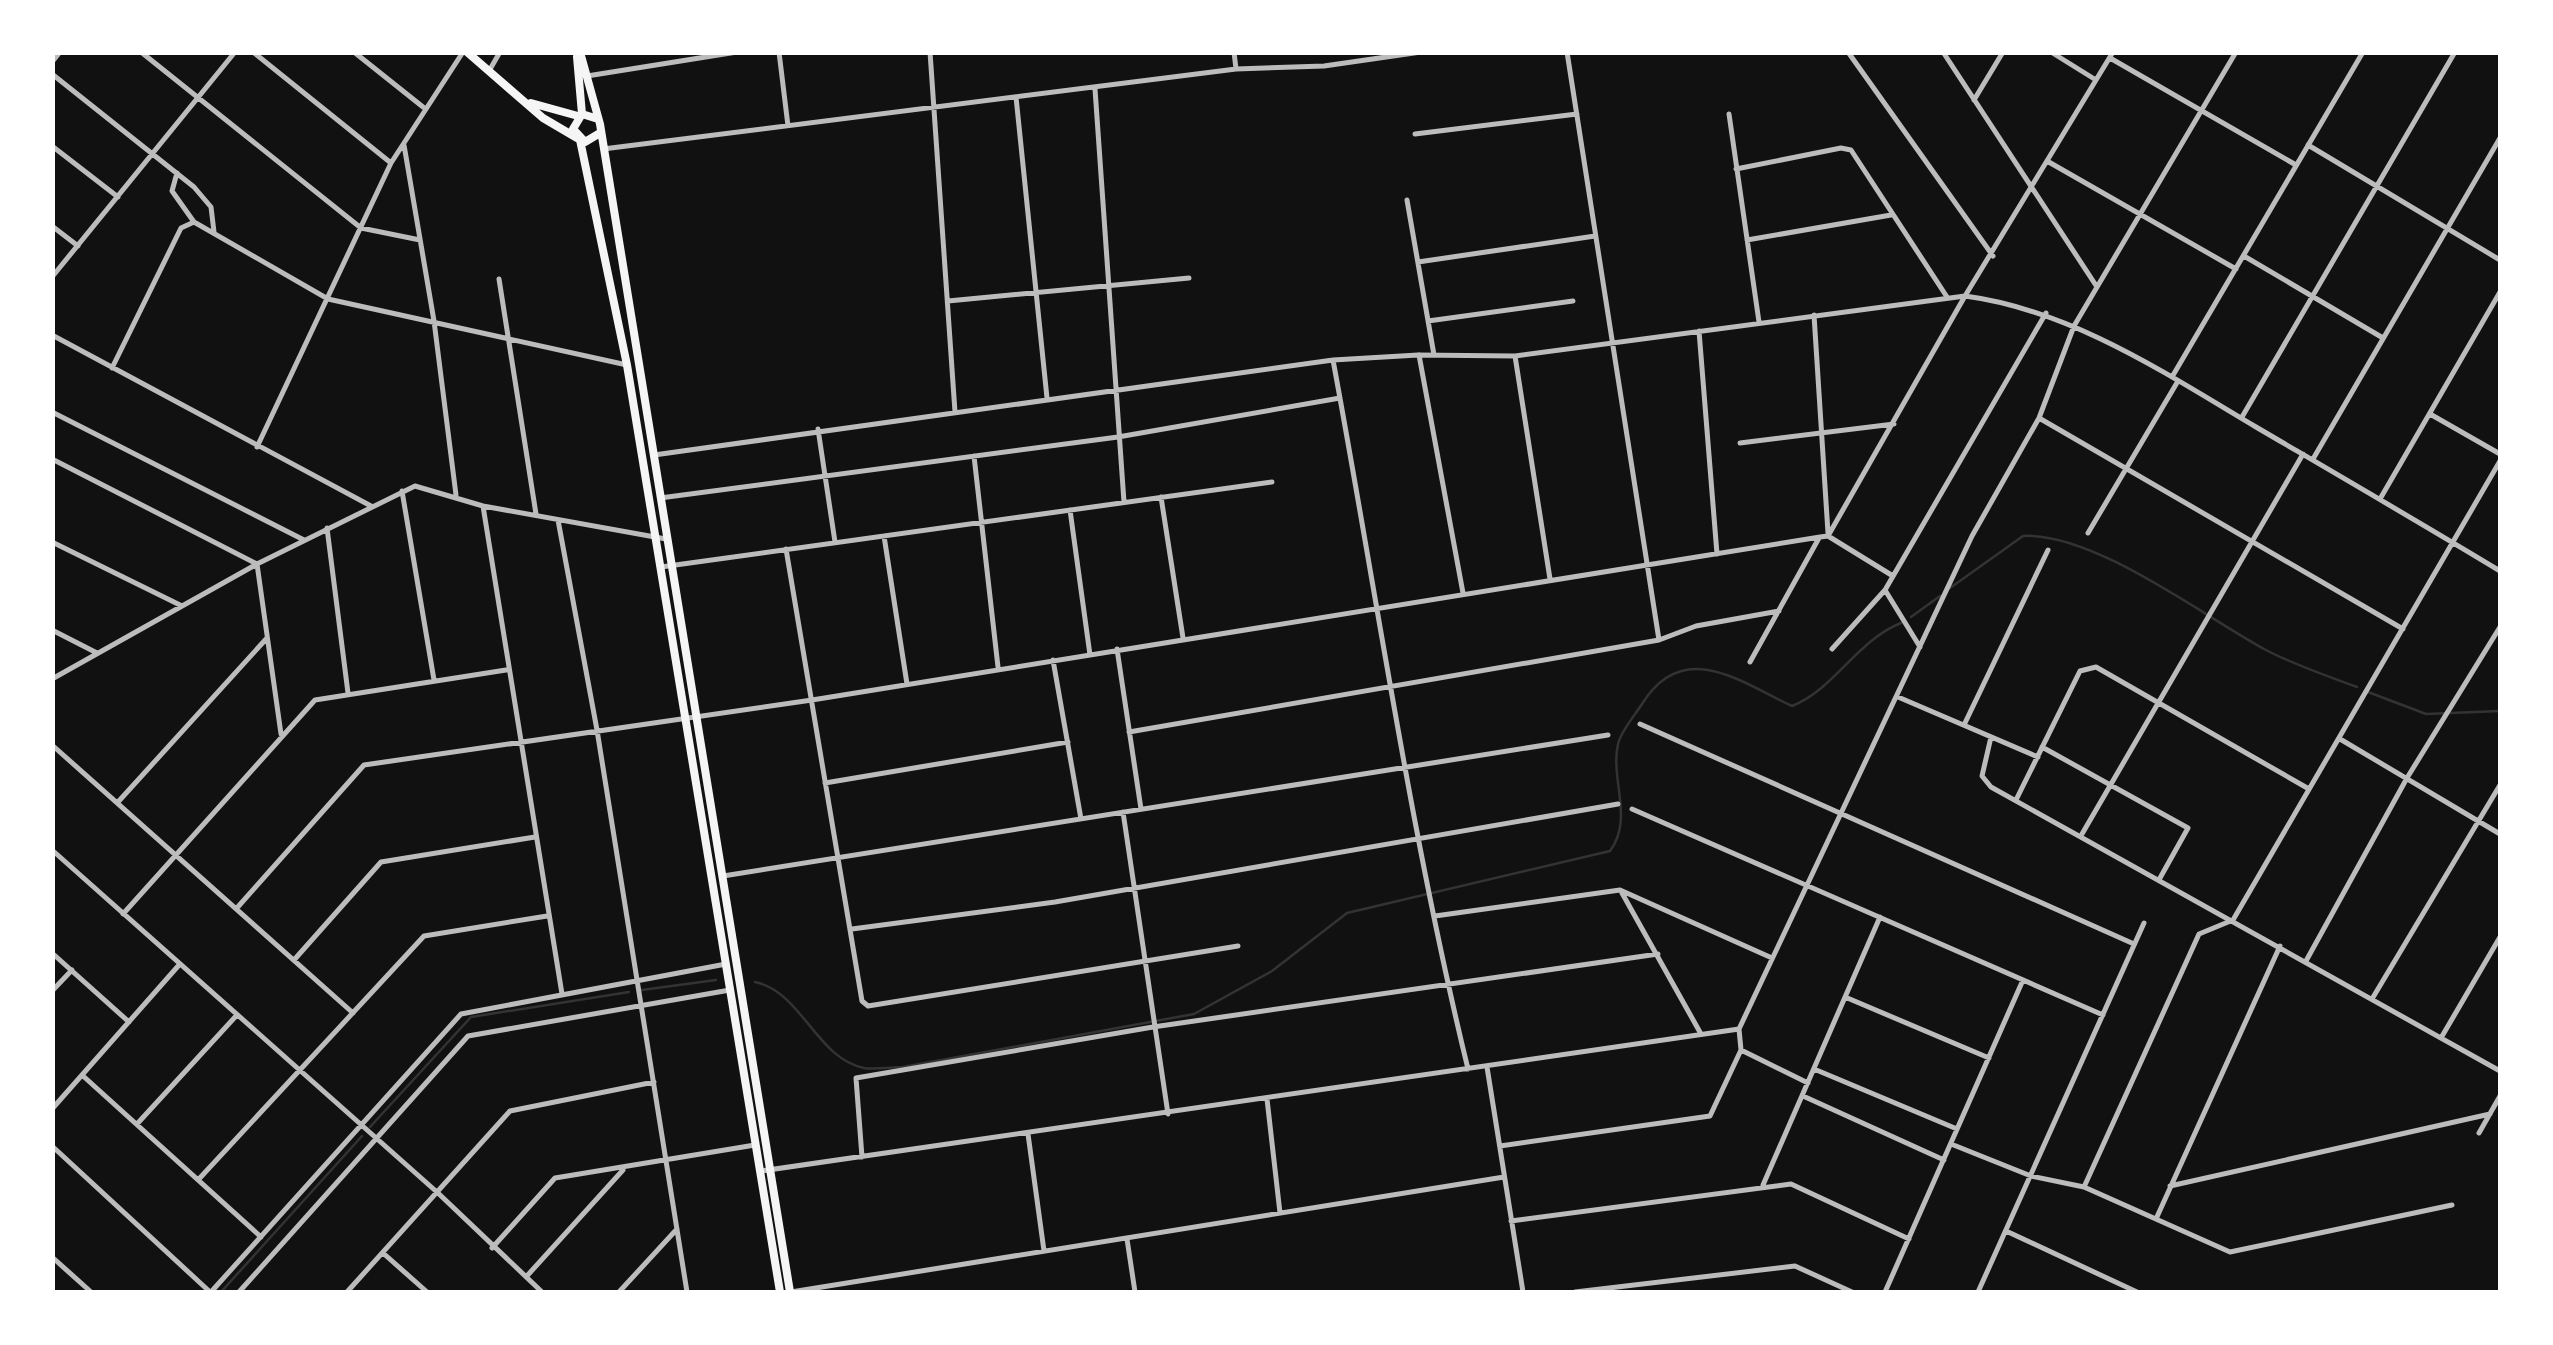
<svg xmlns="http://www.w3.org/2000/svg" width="2553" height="1345" font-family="Ubuntu,sans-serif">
<rect width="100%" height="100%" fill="#111"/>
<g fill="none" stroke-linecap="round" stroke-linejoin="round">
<!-- stream -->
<path stroke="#333" stroke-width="2.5" d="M 1950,588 L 2023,536 C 2093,532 2202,615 2264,649 C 2294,665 2325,675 2357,687
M 1911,617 L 1940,596
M 2368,692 L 2426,714 L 2500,711
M 755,982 C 802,992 816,1058 864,1068 C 875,1070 891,1067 903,1067 L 1194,1014 L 1272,971 L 1347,913 L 1610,851 C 1634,819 1610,779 1618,744 C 1621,731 1635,715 1642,704 C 1683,638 1739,681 1792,706 C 1836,688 1856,641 1901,623
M 642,990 L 716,980
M 370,1127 L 471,1017 L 629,992
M 221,1292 L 362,1136"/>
<!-- minor -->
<path stroke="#bcbcbc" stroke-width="5" d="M 141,52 L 361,228 L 420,240
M 253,52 L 391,163
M 354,52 L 423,107
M 779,52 L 788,126
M 930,52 L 955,412
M 1234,52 L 1236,69
M 1567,52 L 1659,640
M 1848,52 L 1993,256
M 1943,52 L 2097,287
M 2051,52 L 2096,80
M 2110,58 L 2296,165
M 52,62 L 60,52
M 489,71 L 500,52
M 52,74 L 194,187 L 211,207 L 214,232
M 587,76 L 737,52
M 1095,89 L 1124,502
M 1016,97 L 1047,398
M 1974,100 L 2003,52
M 1729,114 L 1759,322
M 1415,134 L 1577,114
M 404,145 L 434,321 L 456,495
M 2308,145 L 2500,260
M 52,146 L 118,197
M 603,149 L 1236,69 L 1324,66 L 1421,52
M 2047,161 L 2236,269
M 1736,169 L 1841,148 L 1851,150 L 1947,297
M 177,173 L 172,191 L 194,222 L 328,299 L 627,365
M 1407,200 L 1434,355
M 52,226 L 78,246
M 1747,240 L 1891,215
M 2244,256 L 2383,338
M 1418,262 L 1595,236
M 52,277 L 235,52
M 499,279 L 536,514
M 948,301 L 1189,278
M 1814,315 L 1828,533
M 1428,321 L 1573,301
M 1699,331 L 1717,554
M 52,335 L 371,506
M 1419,355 L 1463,593
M 1515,356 L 1550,579
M 1333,360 C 1377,597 1411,836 1468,1069
M 112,368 L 181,228 L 194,222
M 2172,377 L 2363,52
M 52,412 L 304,540
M 2430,414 L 2500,454
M 2242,417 L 2455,52
M 2039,418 L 2403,629
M 818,429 L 835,542
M 1740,443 L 1894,424
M 257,447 L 391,163 L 463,52
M 654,455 L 1333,360 L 1418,355 L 1515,356 L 1965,296 C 2071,310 2165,373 2256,427 C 2338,475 2419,522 2500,571
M 974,456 L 998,667
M 52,459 L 257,564
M 2313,459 L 2500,138
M 402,491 L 434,680
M 1161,497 L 1183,638
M 660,498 L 1118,437 L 1340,398
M 2380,499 L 2500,292
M 483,506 L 562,994
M 1070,510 L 1090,655
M 558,520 L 597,730 L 687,1292
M 327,528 L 348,693
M 2088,533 L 2178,381
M 884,536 L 907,684
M 1828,536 L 1965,296 L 2113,52
M 52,542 L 180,605
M 786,549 L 862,1001 L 868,1006 L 1238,946
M 257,564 L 281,734
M 661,567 L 1272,482
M 1885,590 L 1920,647
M 52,630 L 97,653
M 1117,649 L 1141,809
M 1832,649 L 1885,590 L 2046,313
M 1053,660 L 1081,819
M 1750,662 L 1819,538
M 52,679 L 257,564 L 415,486 L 483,506 L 666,539
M 1898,697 L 2038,757
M 1640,724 L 2134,944
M 1964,725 L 2048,550
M 1129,732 L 1659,640 L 1696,626 L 1779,611
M 1991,737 L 1982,776 L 1991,787 L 2500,1071
M 2340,739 L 2500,834
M 52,745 L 353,1013
M 2042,747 L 2188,828 L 2160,878
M 825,783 L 1068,742
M 2016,800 L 2080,671 L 2096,667 L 2309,789
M 118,802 L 267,638
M 1632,809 L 2103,1015
M 1123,812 L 1168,1114
M 2082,834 L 2303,454
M 52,850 L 438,1193 L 542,1292
M 723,876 L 1608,735
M 1622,893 L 1701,1034
M 236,909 L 364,765 L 812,700 L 1820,537 L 1828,536 L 1893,576
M 123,914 L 315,700 L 506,670
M 1435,916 L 1620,890 L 1772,958
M 852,929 L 1055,902 L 1618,804
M 52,953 L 129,1022
M 294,960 L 381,862 L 535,837
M 2306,961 L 2407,778 L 2500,627
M 52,991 L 72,970
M 1845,997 L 1989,1058
M 2372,999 L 2500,785
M 2441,1038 L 2500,937
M 1741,1050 L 1808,1083
M 1487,1067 L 1523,1292
M 1814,1069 L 1957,1129
M 82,1075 L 261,1237
M 1803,1096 L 1944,1160
M 1267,1099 L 1280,1213
M 52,1109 L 179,965
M 137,1124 L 236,1016
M 2479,1133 L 2500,1096
M 1028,1134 L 1044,1251
M 1951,1144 L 2031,1176 L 2084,1187 L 2230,1252 L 2452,1205
M 52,1146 L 210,1292
M 1500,1146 L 1710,1116 L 1741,1050 L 1739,1029 L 1972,536 L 2039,418 L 2074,326 L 2236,52
M 862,1157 L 856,1078 L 1153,1027 L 1658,954
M 761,1171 L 1739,1029
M 198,1180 L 424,936 L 547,916
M 1763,1185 L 1880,917
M 2170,1186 L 2490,1114
M 2084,1187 L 2199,934 L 2233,920 L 2500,461
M 2156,1219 L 2280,946
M 1511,1221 L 1791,1184 L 1909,1239
M 2006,1231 L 2137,1292
M 1127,1239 L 1135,1292
M 492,1248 L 555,1178 L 755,1145
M 383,1253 L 427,1292
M 52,1257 L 91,1292
M 526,1277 L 623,1170
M 211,1292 L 461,1014 L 726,964
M 239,1292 L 468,1036 L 730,990
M 347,1292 L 510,1111 L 654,1082
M 619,1292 L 677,1229
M 791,1292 L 1504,1177
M 1575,1292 L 1795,1266 L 1852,1292
M 1885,1292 L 2023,980
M 1978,1292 L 2144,923"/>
<!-- primary -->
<path stroke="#f5f5f5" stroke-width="8" d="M 467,52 L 543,118 L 577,138
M 531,103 L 578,116"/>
<!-- trunk -->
<path stroke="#f5f5f5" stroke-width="8" d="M 580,52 L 600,124 L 790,1292
M 577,57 L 582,114
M 598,119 L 582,114 L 573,129 L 585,142 L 600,133
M 580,140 L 627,365 L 780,1292"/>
</g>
<!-- border -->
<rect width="2553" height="1345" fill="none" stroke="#ffffff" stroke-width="110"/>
</svg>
